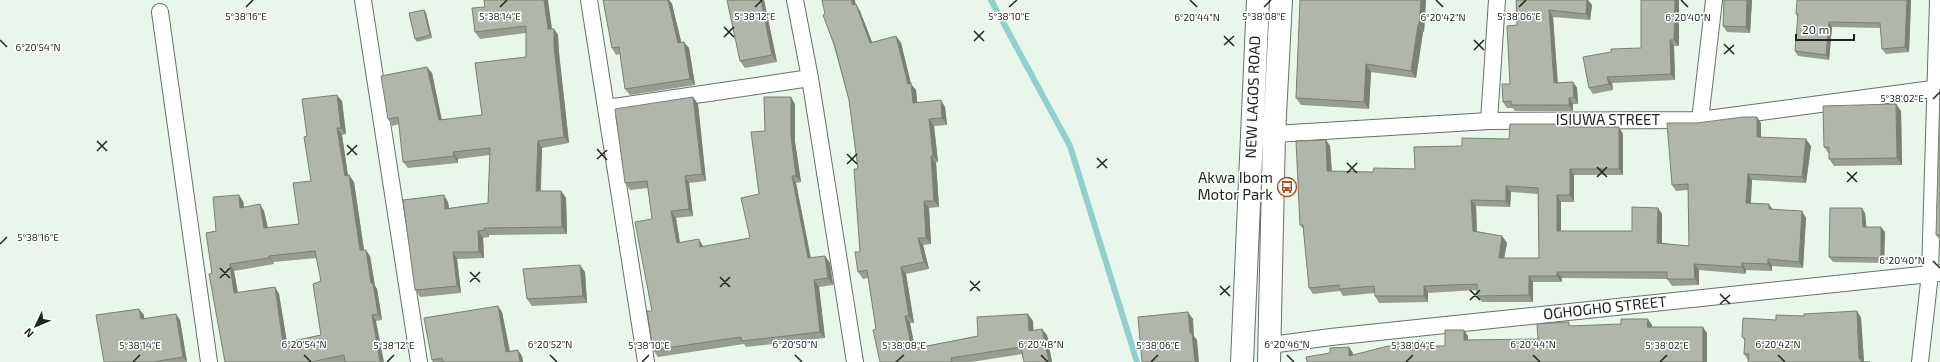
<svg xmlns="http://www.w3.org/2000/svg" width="1940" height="362" font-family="'Exo 2',sans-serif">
<rect width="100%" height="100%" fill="#e9f6eb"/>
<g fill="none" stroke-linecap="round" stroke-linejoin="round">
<!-- stream -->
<path stroke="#92d0ce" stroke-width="6" d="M 991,0 L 1070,146 L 1137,362"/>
<defs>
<path id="street" d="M 363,0 L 419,362
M 589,0 L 646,362
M 795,0 L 810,78 L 855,362
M 160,12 L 209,362
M 607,108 L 810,78
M 1700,120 L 1714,0
M 1489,121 L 1497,0
M 1274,134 L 1489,121 L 1700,120 L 1940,88
M 1270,345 L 1331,337 L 1940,273
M 1920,362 L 1930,274 L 1938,0"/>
<path id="secondary" d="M 1242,362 L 1258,0
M 1269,362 L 1274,134 L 1281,0"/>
</defs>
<!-- street casing -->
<use href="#street" stroke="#667268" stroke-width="18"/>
<!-- secondary casing -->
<use href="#secondary" stroke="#667268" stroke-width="24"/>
<!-- street -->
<use href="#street" stroke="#fff" stroke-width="16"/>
<!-- secondary -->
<use href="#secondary" stroke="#fff" stroke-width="22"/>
</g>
<!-- wall -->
<path fill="#979d91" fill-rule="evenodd" d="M 603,0 L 669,0 L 672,4 L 681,42 L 689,48 L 695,85 L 630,95 L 625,89 L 620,54 L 616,55 L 612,48 Z
M 727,0 L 764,0 L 777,62 L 745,68 L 740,61 Z
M 855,0 L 855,4 L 860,11 L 872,42 L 896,36 L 901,43 L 911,84 L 916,90 L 917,103 L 945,107 L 947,125 L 934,126 L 938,162 L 936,163 L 939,207 L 929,208 L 931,244 L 923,245 L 929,269 L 906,274 L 914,323 L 910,323 L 915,348 L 978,336 L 1033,321 L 1033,330 L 1047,335 L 1052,362 L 1024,362 L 1022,354 L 971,362 L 880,362 L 876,329 L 868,278 L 863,279 L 858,272 L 860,252 L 858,169 L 849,100 L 825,14 Z
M 1300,0 L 1426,0 L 1424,32 L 1423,32 L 1416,78 L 1371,72 L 1369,109 L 1301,105 L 1296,98 Z
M 1516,0 L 1588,0 L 1592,5 L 1590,20 L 1553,17 L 1558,83 L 1573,82 L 1577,88 L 1578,104 L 1573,104 L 1573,111 L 1515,111 L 1513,108 L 1507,108 L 1503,102 L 1510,84 L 1517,25 Z
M 1679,0 L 1679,46 L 1674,46 L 1675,80 L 1612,83 L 1613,90 L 1593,94 L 1589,88 L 1641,48 Z
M 1724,0 L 1752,0 L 1750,33 L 1727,32 L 1723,26 Z
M 1911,0 L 1909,52 L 1886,54 L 1882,49 L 1881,28 L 1832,27 L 1829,60 L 1798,56 L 1795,51 L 1798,18 L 1796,14 Z
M 472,8 L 554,29 L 558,35 L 559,53 L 569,143 L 542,148 L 541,191 L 561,191 L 566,198 L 567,234 L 489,235 L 489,237 L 483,238 L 484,258 L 457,259 L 461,293 L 420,297 L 415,290 L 448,202 L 449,208 L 488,203 L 490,155 L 458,159 L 458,163 L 408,168 L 403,162 L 399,124 L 392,126 L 388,119 L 432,73 L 442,120 L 482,115 L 526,57 L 526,33 L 480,39 L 475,32 Z
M 424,10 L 426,13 L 432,38 L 417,42 L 415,39 Z
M 1940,89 L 1940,241 L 1936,235 Z
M 693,97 L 698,104 L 706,181 L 689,183 L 693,216 L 676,218 L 680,243 L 704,247 L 750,238 L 759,194 L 765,131 L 795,104 L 795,142 L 801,182 L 796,183 L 811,258 L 825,256 L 830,263 L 833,285 L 819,287 L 825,338 L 746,347 L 744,344 L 658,357 L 653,350 L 652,311 L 652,219 L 648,188 L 630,190 L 625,183 Z
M 342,101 L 346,134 L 342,135 L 348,176 L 354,182 L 364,250 L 370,256 L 375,286 L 377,289 L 382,320 L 376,321 L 345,362 L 225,362 L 212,273 L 216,231 L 243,201 L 244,207 L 264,211 L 268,228 L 299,224 L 311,181 L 307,136 ZM 317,258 L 321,281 L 321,335 L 287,342 L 279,294 L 275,287 L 238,293 L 234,271 L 274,264 L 273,262 Z
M 1901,111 L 1902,165 L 1834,166 L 1829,159 L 1829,154 L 1824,147 Z
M 1761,123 L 1761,137 L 1811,146 L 1806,183 L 1752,180 L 1751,203 L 1806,218 L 1803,268 L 1772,266 L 1772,271 L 1746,270 L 1746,274 L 1699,270 L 1699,285 L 1672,286 L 1667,279 L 1562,278 L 1562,282 L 1533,282 L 1533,302 L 1482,302 L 1477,296 L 1477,290 L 1428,293 L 1428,302 L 1379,303 L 1375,296 L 1375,293 L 1343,296 L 1340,291 L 1313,294 L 1309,288 L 1303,229 L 1300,225 L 1326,140 L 1330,146 L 1332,171 L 1373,172 L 1415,169 L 1462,146 L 1509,139 L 1569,124 L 1572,127 L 1623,134 L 1623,175 L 1574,175 L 1574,202 L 1561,202 L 1561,231 L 1632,231 L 1658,208 L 1662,214 L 1662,243 L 1689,246 L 1688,190 L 1676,191 L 1672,185 ZM 1511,192 L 1538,194 L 1539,258 L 1504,258 L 1507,243 L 1502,236 L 1477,232 L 1476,206 L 1510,207 Z
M 1865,213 L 1866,227 L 1885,232 L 1884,263 L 1833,262 L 1829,257 Z
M 585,272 L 587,303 L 532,306 L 527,299 Z
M 1857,311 L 1861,318 L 1864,362 L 1748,360 L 1744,354 L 1745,341 L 1742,337 L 1776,320 L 1804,316 Z
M 502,312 L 510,351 L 522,356 L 523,362 L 433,362 L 432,360 Z
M 176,314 L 180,320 L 187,362 L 104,362 L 144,315 L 144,319 Z"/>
<!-- shaded-wall -->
<path fill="#7b7f76" d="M 544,0 L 548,0 L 553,36 L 548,29 Z
M 668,0 L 669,0 L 672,4 L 683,49 L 678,43 Z
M 761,0 L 764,0 L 777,62 L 772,55 Z
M 851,0 L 855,0 L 857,12 L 853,5 Z
M 1421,0 L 1426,0 L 1424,32 L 1419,25 Z
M 1587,0 L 1588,0 L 1592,5 L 1590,20 L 1586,14 Z
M 1675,0 L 1679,0 L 1679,46 L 1674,40 Z
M 1747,0 L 1752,0 L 1750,33 L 1746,27 Z
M 1907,0 L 1911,0 L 1909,52 L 1905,47 Z
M 856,4 L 860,11 L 875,50 L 870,43 Z
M 424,10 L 426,13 L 432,38 L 430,35 Z
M 1549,10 L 1553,17 L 1558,89 L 1554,83 Z
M 1829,22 L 1832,27 L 1829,60 L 1826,55 Z
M 1418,25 L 1423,32 L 1416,78 L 1411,71 Z
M 554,29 L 558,35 L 559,53 L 569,143 L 564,137 L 554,46 Z
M 896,36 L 901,43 L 911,84 L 916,90 L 918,110 L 913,103 Z
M 1670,40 L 1674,46 L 1675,80 L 1671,74 Z
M 684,42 L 689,48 L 695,85 L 690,79 Z
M 1366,64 L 1371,72 L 1369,109 L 1364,102 Z
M 427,67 L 432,73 L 443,127 L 439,120 Z
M 1607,77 L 1612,83 L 1613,90 L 1609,84 Z
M 1573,82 L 1577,88 L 1578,104 L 1574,97 Z
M 337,95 L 342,101 L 346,134 L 341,128 Z
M 693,97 L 698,104 L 706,181 L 702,174 Z
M 791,97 L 795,104 L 795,142 L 801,182 L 796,176 L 791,136 Z
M 1569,98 L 1573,104 L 1573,111 L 1569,105 Z
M 941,100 L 945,107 L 947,125 L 942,118 Z
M 1896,104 L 1901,111 L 1902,165 L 1897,158 Z
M 1757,117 L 1761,123 L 1761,143 L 1757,137 Z
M 929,119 L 934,126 L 938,162 L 933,156 Z
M 1619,127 L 1623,134 L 1623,175 L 1619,169 Z
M 337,128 L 342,135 L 349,182 L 345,176 Z
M 1806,139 L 1811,146 L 1806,183 L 1802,177 Z
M 1326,140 L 1330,146 L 1332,177 L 1327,171 Z
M 538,141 L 542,148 L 540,198 L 536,191 Z
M 453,152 L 458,159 L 458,163 L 454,156 Z
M 931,156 L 936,163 L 939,207 L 934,201 Z
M 1570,169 L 1574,175 L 1574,202 L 1570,195 Z
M 1748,174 L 1752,180 L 1750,210 L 1746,203 Z
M 349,175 L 354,182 L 365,257 L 360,250 Z
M 685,176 L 689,183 L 693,216 L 689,209 Z
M 792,176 L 796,183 L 812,265 L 808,258 Z
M 1506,186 L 1511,192 L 1510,207 L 1506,201 Z
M 561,191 L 566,198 L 567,234 L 562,227 Z
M 239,195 L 243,201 L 245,215 L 240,208 Z
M 444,195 L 448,202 L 450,215 L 445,209 Z
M 1557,195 L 1561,202 L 1561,237 L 1557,231 Z
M 1471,200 L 1476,206 L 1477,237 L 1473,231 Z
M 924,201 L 929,208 L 931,244 L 926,238 Z
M 260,204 L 264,211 L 269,234 L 264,228 Z
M 1769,204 L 1773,210 L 1769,209 Z
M 1658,208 L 1662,214 L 1662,249 L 1657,243 Z
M 1862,208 L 1865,213 L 1867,232 L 1863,227 Z
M 671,211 L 676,218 L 681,250 L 677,243 Z
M 1802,211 L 1806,218 L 1803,268 L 1799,262 Z
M 1881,227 L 1885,232 L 1884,263 L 1881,258 Z
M 484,228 L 489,235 L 489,237 L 485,230 Z
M 478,231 L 483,238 L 484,258 L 479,252 Z
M 1502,236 L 1507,243 L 1503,264 L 1499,258 Z
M 918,238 L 923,245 L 929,269 L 924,262 Z
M 699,239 L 703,246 L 705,254 L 700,247 Z
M 366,250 L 370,256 L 375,286 L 377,289 L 382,320 L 378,314 L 371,283 Z
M 453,252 L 457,259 L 461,293 L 457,286 Z
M 269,256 L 273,262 L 274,264 L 269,258 Z
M 825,256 L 830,263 L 833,285 L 828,278 Z
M 1768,259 L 1772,266 L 1772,271 L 1768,264 Z
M 1742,263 L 1746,270 L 1746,274 L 1742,267 Z
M 230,264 L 234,271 L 239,300 L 234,293 Z
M 1694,264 L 1699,270 L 1699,285 L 1695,279 Z
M 580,265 L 585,272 L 587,303 L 583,296 Z
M 901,267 L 906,274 L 914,323 L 909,316 Z
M 1557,272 L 1562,278 L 1562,282 L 1557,276 Z
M 1529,276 L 1533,282 L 1533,302 L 1529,295 Z
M 814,280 L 819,287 L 825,338 L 820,332 Z
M 1424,286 L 1428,293 L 1428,302 L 1424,296 Z
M 275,287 L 279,294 L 288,349 L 283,343 Z
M 498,306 L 502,312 L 511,359 L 506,352 Z
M 139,309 L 144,315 L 145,325 L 141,319 Z
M 1857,311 L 1861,318 L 1864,362 L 1861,362 L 1859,359 Z
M 1188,312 L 1193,319 L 1194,336 L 1197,340 L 1199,362 L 1195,362 L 1190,333 Z
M 176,314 L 180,320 L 187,362 L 183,357 Z
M 1028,314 L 1033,321 L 1034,338 L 1029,331 Z
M 372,315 L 376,321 L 384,362 L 380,362 Z
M 905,316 L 910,323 L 916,356 L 912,349 Z
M 1648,319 L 1652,325 L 1652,333 L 1647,327 Z
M 1703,327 L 1707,333 L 1707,362 L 1703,362 Z
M 1042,329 L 1047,335 L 1052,362 L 1049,362 Z
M 1464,330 L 1468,336 L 1468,346 L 1464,340 Z
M 1349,347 L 1353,353 L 1353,362 L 1349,356 Z
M 518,350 L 522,356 L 523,362 L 520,362 Z"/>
<!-- building -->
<path fill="#b0b6a9" stroke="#7b7f76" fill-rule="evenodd" d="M 484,0 L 544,0 L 548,29 L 554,29 L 554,46 L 564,137 L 538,141 L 536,191 L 561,191 L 562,227 L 484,228 L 485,230 L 478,231 L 479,252 L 453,252 L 457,286 L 415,290 L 403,200 L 444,195 L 445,209 L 488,203 L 490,148 L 453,152 L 454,156 L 403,162 L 398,117 L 388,119 L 381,76 L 427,67 L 439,120 L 482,115 L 475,63 L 526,57 L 526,26 L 475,32 L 472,8 L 485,7 Z
M 603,0 L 668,0 L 678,43 L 684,42 L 690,79 L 625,89 L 619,47 L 612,48 Z
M 727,0 L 761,0 L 772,55 L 740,61 Z
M 822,0 L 851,0 L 853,5 L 856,4 L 870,43 L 896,36 L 908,84 L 911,83 L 913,103 L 941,100 L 942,118 L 929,119 L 933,156 L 931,156 L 934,201 L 924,201 L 926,238 L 918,238 L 924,262 L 901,267 L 909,316 L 905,316 L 912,349 L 978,336 L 977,317 L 1028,314 L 1029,331 L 1042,329 L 1049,362 L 1024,362 L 1021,347 L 951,358 L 952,362 L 880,362 L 873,330 L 876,329 L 867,270 L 858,272 L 855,252 L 860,252 L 854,169 L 858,169 L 849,100 L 835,47 L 823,15 L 825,14 Z
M 1300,0 L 1421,0 L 1419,25 L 1418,25 L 1411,71 L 1366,64 L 1364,102 L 1296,98 Z
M 1516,0 L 1587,0 L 1586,14 L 1549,10 L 1554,83 L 1573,82 L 1574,97 L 1569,98 L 1569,105 L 1511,105 L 1511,101 L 1503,102 L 1502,84 L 1510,84 L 1507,26 L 1517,25 Z
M 1641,0 L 1675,0 L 1674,40 L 1670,40 L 1671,74 L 1607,77 L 1609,84 L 1589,88 L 1583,57 L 1611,52 L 1611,49 L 1641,48 Z
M 1724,0 L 1747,0 L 1746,27 L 1723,26 Z
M 1797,0 L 1907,0 L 1905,47 L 1882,49 L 1880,23 L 1829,22 L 1826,55 L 1795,51 L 1798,14 L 1796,14 Z
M 424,10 L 430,35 L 415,39 L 409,13 Z
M 1940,89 L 1940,235 L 1936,235 Z
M 337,95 L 341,128 L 337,128 L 345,176 L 349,175 L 360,250 L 366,250 L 371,283 L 373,283 L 378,314 L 372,315 L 380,362 L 345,362 L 344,355 L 311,362 L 225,362 L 209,274 L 212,273 L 206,233 L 216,231 L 213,197 L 239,195 L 240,208 L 260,204 L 264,228 L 299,224 L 293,183 L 311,181 L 304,137 L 307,136 L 302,99 ZM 315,251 L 321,281 L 313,284 L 321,335 L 283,343 L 275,287 L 234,293 L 230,264 L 269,258 L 269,256 Z
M 693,97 L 702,174 L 685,176 L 689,209 L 671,211 L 677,243 L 699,239 L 700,247 L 750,238 L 741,198 L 759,194 L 751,132 L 765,131 L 764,97 L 791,97 L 791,136 L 796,176 L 792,176 L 808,258 L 825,256 L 828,278 L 814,280 L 820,332 L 742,341 L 741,337 L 653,350 L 647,311 L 652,311 L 635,222 L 652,219 L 647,181 L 625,183 L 615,109 Z
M 1896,104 L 1897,158 L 1829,159 L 1829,147 L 1824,147 L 1823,106 Z
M 1743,117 L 1757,117 L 1757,137 L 1806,139 L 1802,177 L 1748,174 L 1746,203 L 1769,204 L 1769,209 L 1802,211 L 1799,262 L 1768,259 L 1768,264 L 1742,263 L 1742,267 L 1694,264 L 1695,279 L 1667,279 L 1667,272 L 1557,272 L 1557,276 L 1529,276 L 1529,295 L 1477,296 L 1477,284 L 1424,286 L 1424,296 L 1375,296 L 1374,286 L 1339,289 L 1339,285 L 1309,288 L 1303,225 L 1300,225 L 1296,141 L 1326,140 L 1327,171 L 1373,172 L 1374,168 L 1415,169 L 1414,147 L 1462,146 L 1462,138 L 1509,139 L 1510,124 L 1569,124 L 1569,127 L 1619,127 L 1619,169 L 1570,169 L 1570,195 L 1557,195 L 1557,231 L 1632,231 L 1632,207 L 1658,208 L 1657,243 L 1689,246 L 1688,184 L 1672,185 L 1667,123 L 1697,123 ZM 1506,186 L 1538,188 L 1539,258 L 1499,258 L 1502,236 L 1473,231 L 1471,200 L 1506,201 Z
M 1830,208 L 1862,208 L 1863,227 L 1881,227 L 1881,258 L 1829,257 Z
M 580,265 L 583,296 L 527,299 L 523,269 Z
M 498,306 L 506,352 L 518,350 L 520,362 L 443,362 L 442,358 L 432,360 L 424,318 Z
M 139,309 L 141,319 L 176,314 L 183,357 L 153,362 L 104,362 L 96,315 Z
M 1857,311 L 1859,359 L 1861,359 L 1861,362 L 1870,362 L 1748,362 L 1749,354 L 1744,354 L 1745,338 L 1742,337 L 1743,318 L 1776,320 L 1776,315 L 1804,316 L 1804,314 Z
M 1188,312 L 1190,333 L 1192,333 L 1195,362 L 1142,362 L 1138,317 Z
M 1621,319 L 1648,319 L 1647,327 L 1703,327 L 1703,362 L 1307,362 L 1306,357 L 1330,353 L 1330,348 L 1349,347 L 1349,356 L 1388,346 L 1445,346 L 1445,330 L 1464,330 L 1464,340 L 1538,339 L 1537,324 L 1569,322 L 1569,326 L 1621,324 Z"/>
<!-- ticks -->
<path fill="none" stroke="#1f2420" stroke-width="1.5" d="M 1190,0 L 1197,7M 1436,0 L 1443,7M 1681,0 L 1688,7M 246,7 L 253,0M 500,7 L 507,0M 755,7 L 762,0M 1009,7 L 1017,0M 1264,7 L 1271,0M 1519,7 L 1526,0M 724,27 L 734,37M 974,31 L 984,41M 1224,36 L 1234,46M 724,37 L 734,27M 0,40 L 7,47M 1474,40 L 1484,50M 974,41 L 984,31M 1724,44 L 1734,54M 1224,45 L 1234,36M 1474,50 L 1484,40M 1724,54 L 1734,45M 1933,99 L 1940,92M 97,141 L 107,151M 347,145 L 357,155M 597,149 L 607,160M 97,151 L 107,141M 847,154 L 857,164M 347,155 L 357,145M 1097,158 L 1107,168M 597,159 L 607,150M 1347,163 L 1357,173M 847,164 L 857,154M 1597,167 L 1607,177M 1097,168 L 1107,159M 1847,172 L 1857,182M 1347,173 L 1357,163M 1597,177 L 1607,167M 1847,182 L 1857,172M 0,244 L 7,237M 1933,261 L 1940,268M 220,268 L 230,278M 470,272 L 480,282M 720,277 L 730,287M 220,278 L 230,268M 970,281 L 980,291M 470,282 L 480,272M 1220,286 L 1230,296M 720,287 L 730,277M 1470,290 L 1480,300M 970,291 L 980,281M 1720,294 L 1730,304M 1220,295 L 1230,286M 1470,300 L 1480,290M 1720,304 L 1730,295M 304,355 L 311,362M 550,355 L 557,362M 795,355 L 802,362M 1041,355 L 1048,362M 1287,355 L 1294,362M 1533,355 L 1540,362M 1778,355 L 1785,362M 133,362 L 140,355M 387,362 L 394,355M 642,362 L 649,355M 896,362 L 904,355M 1151,362 L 1158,355M 1406,362 L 1413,355M 1660,362 L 1667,355"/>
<!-- icons -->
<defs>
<symbol id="bus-ring" viewBox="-11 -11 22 22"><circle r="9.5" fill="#fff" stroke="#b4501a" stroke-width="1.5"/><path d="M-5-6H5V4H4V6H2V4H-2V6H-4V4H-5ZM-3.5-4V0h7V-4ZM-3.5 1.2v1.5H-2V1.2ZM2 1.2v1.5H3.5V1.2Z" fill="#b4501a"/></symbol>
</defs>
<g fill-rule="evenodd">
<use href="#bus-ring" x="1276" y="176" width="22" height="22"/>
</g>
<g text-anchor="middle" stroke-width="3" stroke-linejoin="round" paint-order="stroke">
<!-- street labels -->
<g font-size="15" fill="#1f2420" stroke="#fff">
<text transform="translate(1253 97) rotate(-88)" y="5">NEW LAGOS ROAD</text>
<text x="1608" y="125">ISIUWA STREET</text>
<text transform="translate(1605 308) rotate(-6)" y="5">OGHOGHO STREET</text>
</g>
<!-- poi labels -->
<g font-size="15" fill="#1f2420" stroke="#fff" text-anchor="end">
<text x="1273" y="183">Akwa Ibom<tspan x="1273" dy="17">Motor Park</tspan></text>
</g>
</g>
<g font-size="10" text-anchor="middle" fill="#1f2420" stroke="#fff" stroke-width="3" stroke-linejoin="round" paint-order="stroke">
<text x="246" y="20">5°38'16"E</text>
<text x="500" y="20">5°38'14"E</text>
<text x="755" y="20">5°38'12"E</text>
<text x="1009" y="20">5°38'10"E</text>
<text x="1264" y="20">5°38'08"E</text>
<text x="1519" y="20">5°38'06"E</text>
<text x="1197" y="21">6°20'44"N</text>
<text x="1443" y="21">6°20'42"N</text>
<text x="1688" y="21">6°20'40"N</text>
<text x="38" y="51">6°20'54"N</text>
<text x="1902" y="102">5°38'02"E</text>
<text x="38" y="241">5°38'16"E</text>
<text x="1902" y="264">6°20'40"N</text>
<text x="304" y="348">6°20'54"N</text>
<text x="550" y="348">6°20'52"N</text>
<text x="795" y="348">6°20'50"N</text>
<text x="1041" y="348">6°20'48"N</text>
<text x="1287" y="348">6°20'46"N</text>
<text x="1533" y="348">6°20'44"N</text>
<text x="1778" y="348">6°20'42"N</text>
<text x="140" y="349">5°38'14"E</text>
<text x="394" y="349">5°38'12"E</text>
<text x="649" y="349">5°38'10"E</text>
<text x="904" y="349">5°38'08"E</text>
<text x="1158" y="349">5°38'06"E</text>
<text x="1413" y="349">5°38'04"E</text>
<text x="1667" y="349">5°38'02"E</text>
</g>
<!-- north arrow -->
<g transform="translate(36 326) rotate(226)" stroke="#ffffff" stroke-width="3" paint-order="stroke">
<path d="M0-3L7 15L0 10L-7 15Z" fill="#1f2420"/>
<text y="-6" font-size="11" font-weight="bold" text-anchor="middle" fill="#1f2420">N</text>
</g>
<!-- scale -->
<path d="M1796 34v6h58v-6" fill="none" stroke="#1f2420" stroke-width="2"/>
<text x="1802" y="34" font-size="12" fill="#1f2420" stroke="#ffffff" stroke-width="3" paint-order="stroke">20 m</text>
</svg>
